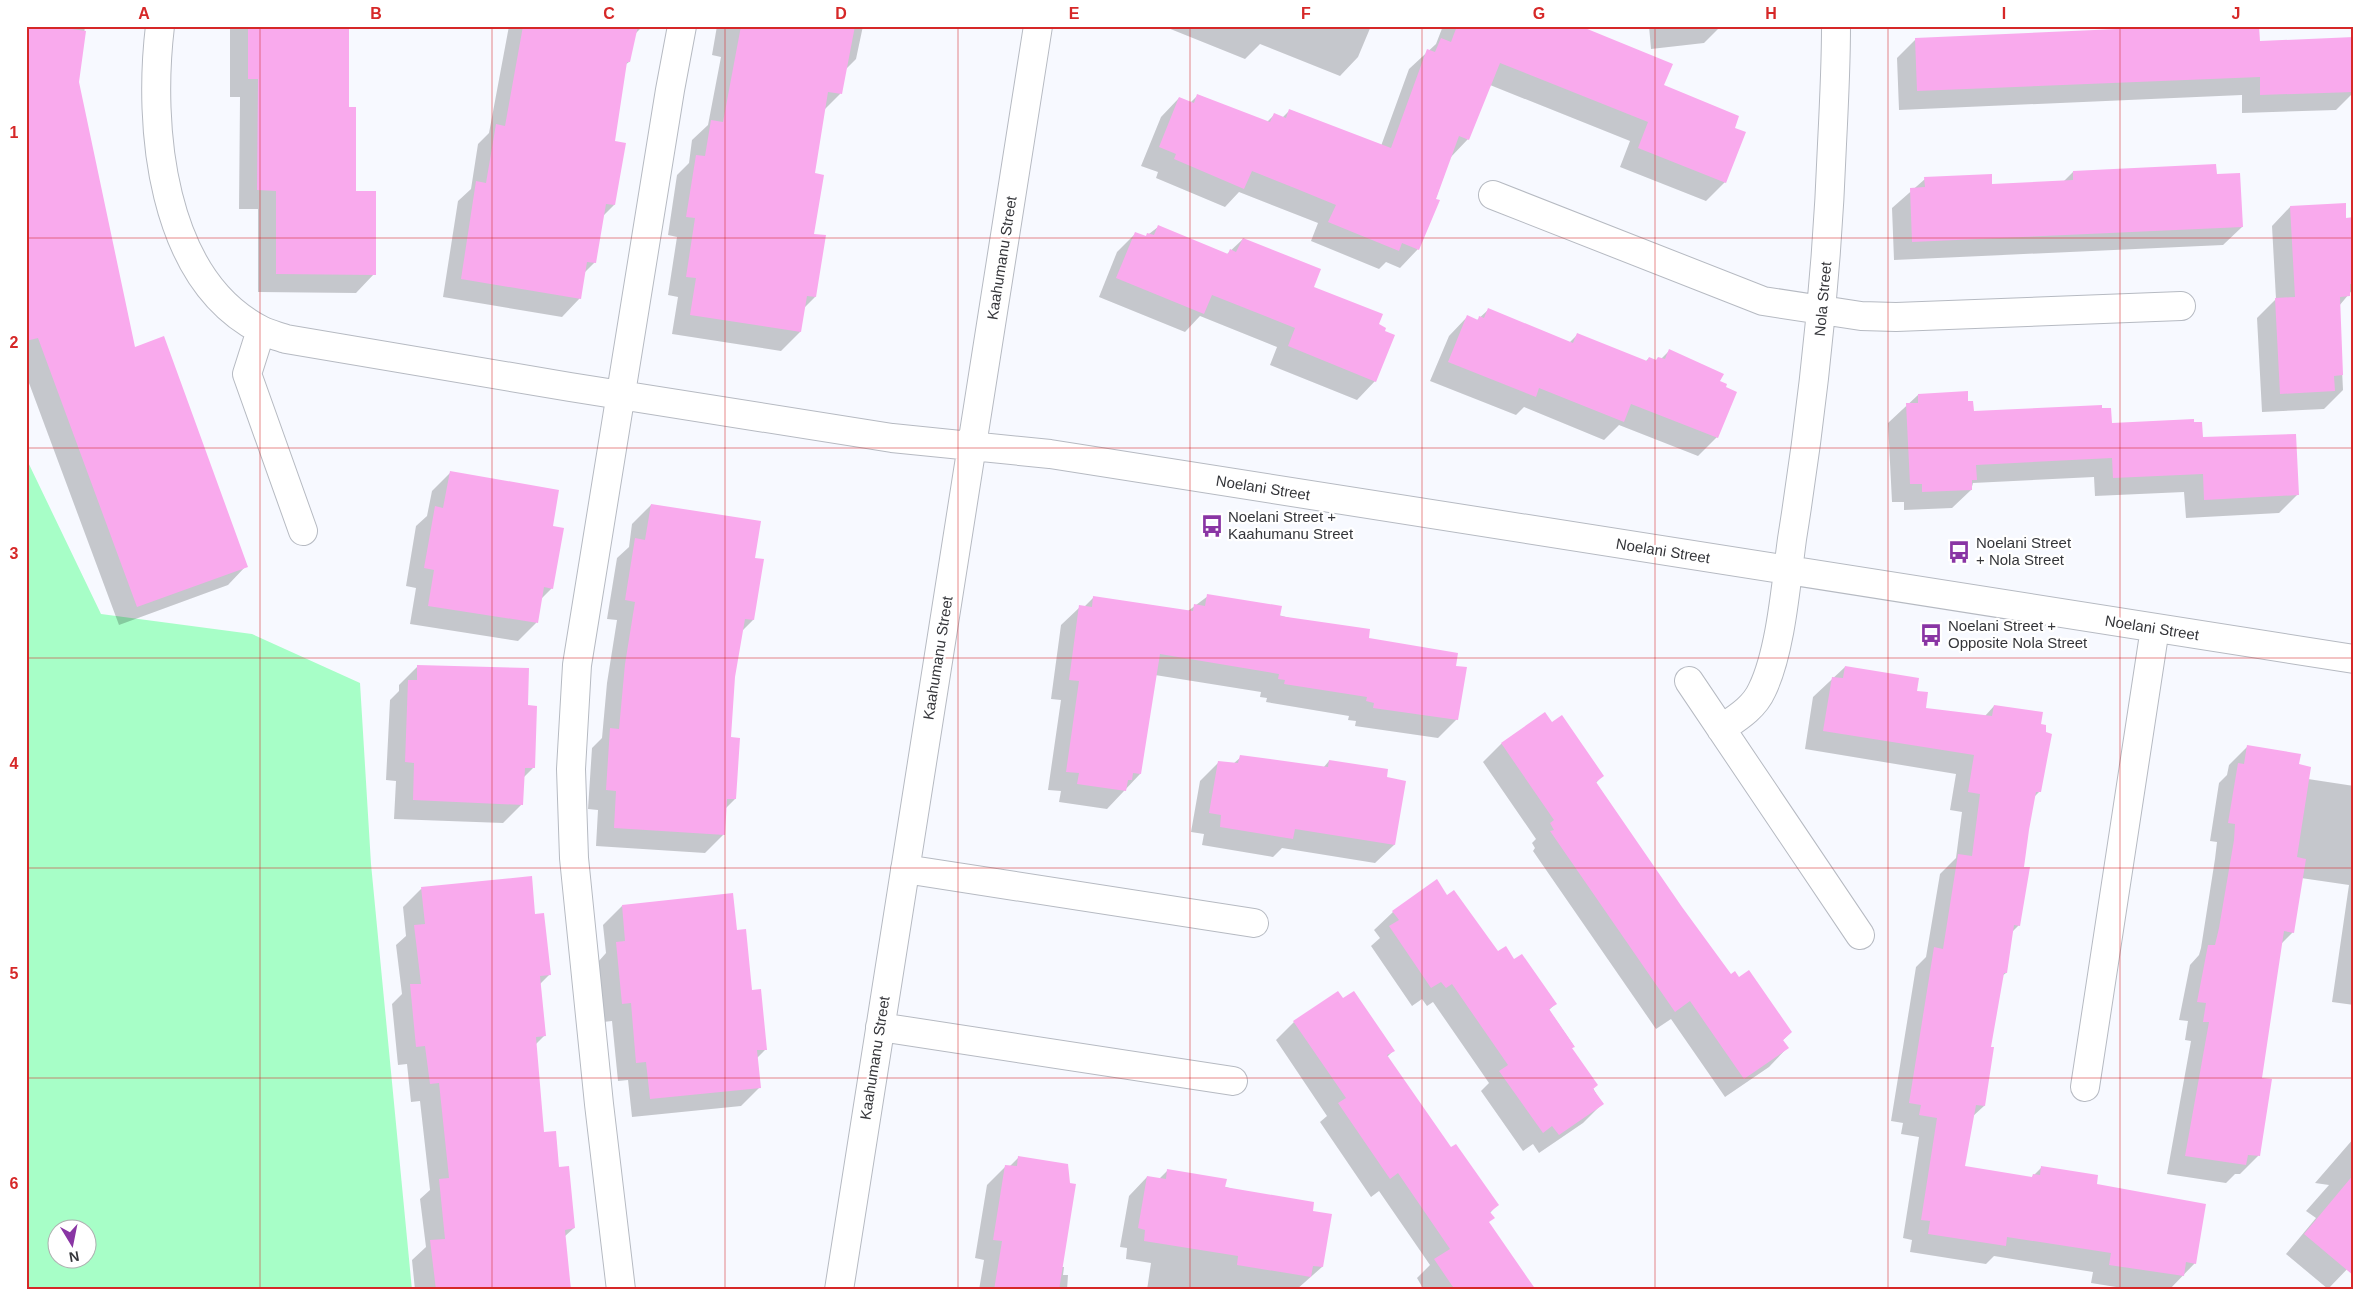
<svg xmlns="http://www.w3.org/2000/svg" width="2380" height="1316" font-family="Arial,sans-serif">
<rect width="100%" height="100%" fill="#f7f9ff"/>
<!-- green -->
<path fill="#a7fec7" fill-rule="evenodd" d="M 26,458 L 101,614 L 252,634 L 360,683 L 371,864 L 412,1290 L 26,1290 ZM 58,1228 L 88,1228 L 88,1258 L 58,1258 Z"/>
<!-- shadow -->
<path fill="#0003" d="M 26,26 L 85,26 L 82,51 Z
M 230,26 L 348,26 L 348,108 L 355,192 L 374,274 L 356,293 L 258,292 L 258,209 L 239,209 L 240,97 L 230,97 Z
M 509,26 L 643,26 L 635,34 L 629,62 L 625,65 L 613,142 L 614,205 L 603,216 L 595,262 L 584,273 L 580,298 L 562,317 L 443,297 L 458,201 L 471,189 L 478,144 L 489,133 Z
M 717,26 L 863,26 L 856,59 L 845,70 L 840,94 L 824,110 L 813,174 L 815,297 L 804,308 L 800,332 L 781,351 L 672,334 L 678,297 L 668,295 L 677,237 L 668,235 L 677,175 L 689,163 L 692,140 L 708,125 L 721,57 L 712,55 Z
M 1163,26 L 1371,26 L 1358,57 L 1340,76 L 1260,44 L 1245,59 Z
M 1443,26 L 1577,26 L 1662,86 L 1733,128 L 1725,182 L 1706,201 L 1620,167 L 1630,141 L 1490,85 L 1468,139 L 1450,158 L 1418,249 L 1400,268 L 1386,262 L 1379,269 L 1311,241 L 1318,223 L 1239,192 L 1225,207 L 1156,178 L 1158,172 L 1141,166 L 1161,117 L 1179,98 L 1190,103 L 1198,95 L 1267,122 L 1274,115 L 1282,118 L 1290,110 L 1381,146 L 1409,69 L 1436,44 Z
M 1649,26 L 1721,26 L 1704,43 L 1651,49 Z
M 1916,39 L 2259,43 L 2354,61 L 2354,92 L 2336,110 L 2242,113 L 2242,95 L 1899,110 L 1897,58 Z
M 26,91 L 134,348 L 246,566 L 228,585 L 119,625 L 26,375 Z
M 2073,172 L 2216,176 L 2242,227 L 2223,245 L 1894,260 L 1892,208 L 1925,179 L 1991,185 L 2063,182 Z
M 2290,207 L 2345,219 L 2354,218 L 2354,288 L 2339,306 L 2343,390 L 2324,409 L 2262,412 L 2257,318 L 2276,299 L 2272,226 Z
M 1158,227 L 1226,255 L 1243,239 L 1313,288 L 1378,325 L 1375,381 L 1357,400 L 1270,365 L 1277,347 L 1200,316 L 1185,332 L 1099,297 L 1117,252 L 1136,233 L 1145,237 Z
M 1488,310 L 1569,343 L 1577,335 L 1645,362 L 1649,358 L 1655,361 L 1661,359 L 1669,351 L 1719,382 L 1717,437 L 1698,456 L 1619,425 L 1604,440 L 1524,407 L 1516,415 L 1430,381 L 1449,336 L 1467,317 L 1476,321 Z
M 1918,395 L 1967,402 L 1973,412 L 2111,424 L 2202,439 L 2298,494 L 2279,513 L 2186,518 L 2184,492 L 2095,496 L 2094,477 L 1973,483 L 1971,490 L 1952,508 L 1904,510 L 1904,502 L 1892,502 L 1888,423 Z
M 450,473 L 551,527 L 552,588 L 540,600 L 536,623 L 518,641 L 410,624 L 416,588 L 406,586 L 416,526 L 427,516 L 432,491 Z
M 651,505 L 754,559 L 753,620 L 742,631 L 734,676 L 730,738 L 735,799 L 725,809 L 723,835 L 705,853 L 596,846 L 598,810 L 588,809 L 592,748 L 602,738 L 607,683 L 617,620 L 607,619 L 617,558 L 629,547 L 632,524 Z
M 1208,596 L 1368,639 L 1454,667 L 1457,719 L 1438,738 L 1355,726 L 1356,721 L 1348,720 L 1349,716 L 1266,702 L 1267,698 L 1260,697 L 1261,692 L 1155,675 L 1140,774 L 1107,809 L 1059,802 L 1061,791 L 1048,790 L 1061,700 L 1051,699 L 1061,625 L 1080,607 L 1084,607 L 1094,597 L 1188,611 Z
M 418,666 L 527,706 L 533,768 L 523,778 L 522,804 L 503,823 L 394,819 L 396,781 L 386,780 L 390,700 L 399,691 L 399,685 Z
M 1845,667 L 1916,692 L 1924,709 L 1985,716 L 1994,706 L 2040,725 L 2040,791 L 2033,798 L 2022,868 L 2019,925 L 2012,932 L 2006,973 L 2002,976 L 1990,1048 L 1984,1106 L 1972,1117 L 1964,1167 L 2031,1178 L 2041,1168 L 2096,1185 L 2195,1263 L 2169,1290 L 2135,1290 L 2091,1283 L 2093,1272 L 1994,1256 L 1986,1264 L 1910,1252 L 1912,1240 L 1903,1238 L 1919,1137 L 1901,1134 L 1903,1123 L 1891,1121 L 1916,967 L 1926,957 L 1940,874 L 1956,858 L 1962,812 L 1950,810 L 1956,774 L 1805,749 L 1813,697 Z
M 1545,714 L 1551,724 L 1602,776 L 1596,783 L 1681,908 L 1730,976 L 1791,1032 L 1782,1041 L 1787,1048 L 1769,1067 L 1725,1097 L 1671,1019 L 1656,1029 L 1533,851 L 1535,848 L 1532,843 L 1536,839 L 1483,762 L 1501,744 Z
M 2247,747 L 2298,766 L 2308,779 L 2354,786 L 2354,1005 L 2332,1002 L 2349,885 L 2301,878 L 2293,932 L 2281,944 L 2261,1079 L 2258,1156 L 2240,1174 L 2235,1174 L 2226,1183 L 2167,1174 L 2191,1041 L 2185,1040 L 2188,1021 L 2179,1020 L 2190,965 L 2199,955 L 2201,948 L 2215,859 L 2217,842 L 2210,841 L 2219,783 L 2227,775 L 2229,765 Z
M 1241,757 L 1323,768 L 1329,761 L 1385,778 L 1394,845 L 1375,863 L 1282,848 L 1273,857 L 1202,845 L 1204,834 L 1191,832 L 1200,781 L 1219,762 L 1233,764 Z
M 421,889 L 534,915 L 550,974 L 540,984 L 545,1035 L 535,1045 L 543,1133 L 558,1168 L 574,1228 L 564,1237 L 569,1290 L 415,1290 L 412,1260 L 426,1247 L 420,1199 L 430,1190 L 420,1101 L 411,1102 L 407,1064 L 398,1065 L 392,1004 L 402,994 L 396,945 L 406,936 L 403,907 Z
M 1447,896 L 1498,953 L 1514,961 L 1555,1004 L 1549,1010 L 1574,1046 L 1571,1049 L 1602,1104 L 1583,1123 L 1539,1153 L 1533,1144 L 1523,1151 L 1481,1091 L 1489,1083 L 1433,1002 L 1427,1006 L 1422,999 L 1412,1006 L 1371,946 L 1380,938 L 1374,930 L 1393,912 Z
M 622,906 L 751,991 L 766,1049 L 757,1058 L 760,1087 L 741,1106 L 632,1117 L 628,1080 L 618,1081 L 612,1021 L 603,1022 L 598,962 L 606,953 L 603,925 Z
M 1294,1022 L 1393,1051 L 1387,1057 L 1450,1149 L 1497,1205 L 1490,1213 L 1488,1222 L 1534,1290 L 1424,1290 L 1417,1278 L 1430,1265 L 1379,1191 L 1371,1197 L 1320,1122 L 1327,1116 L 1276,1040 Z
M 2354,1138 L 2354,1262 L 2328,1289 L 2286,1254 L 2316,1218 L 2306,1211 L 2329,1185 L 2315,1183 Z
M 1019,1157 L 1062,1267 L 1064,1267 L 1063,1275 L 1068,1275 L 1067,1290 L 979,1290 L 984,1260 L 975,1258 L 987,1185 L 1006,1166 L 1009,1167 Z
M 1168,1170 L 1311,1212 L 1322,1267 L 1296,1290 L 1147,1290 L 1151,1263 L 1126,1259 L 1127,1248 L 1120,1247 L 1129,1196 L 1147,1177 L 1159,1179 Z"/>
<!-- building -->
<path fill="#f9aaed" d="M 26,26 L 51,26 L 86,31 L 79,82 L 135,347 L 164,336 L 248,567 L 137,607 L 38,338 L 26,341 Z
M 248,26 L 349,26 L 349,107 L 356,107 L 356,191 L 376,191 L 376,275 L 276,274 L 276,191 L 257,190 L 258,79 L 248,79 Z
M 523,26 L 638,26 L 630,62 L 627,62 L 615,141 L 626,143 L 615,205 L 606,204 L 596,263 L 587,262 L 581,299 L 461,279 L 476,181 L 486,183 L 496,124 L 505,126 Z
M 741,26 L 855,26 L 842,94 L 828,92 L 815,173 L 824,175 L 814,234 L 826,235 L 816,297 L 807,296 L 801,332 L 690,315 L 696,278 L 686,277 L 695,218 L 686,217 L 696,155 L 705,156 L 711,120 L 723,122 Z
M 1457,26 L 1580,26 L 1673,64 L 1664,85 L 1739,116 L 1735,128 L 1746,132 L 1726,183 L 1638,148 L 1648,122 L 1500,63 L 1469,140 L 1459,136 L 1436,199 L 1440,200 L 1419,250 L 1402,243 L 1399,251 L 1328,222 L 1336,205 L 1297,189 L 1252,171 L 1244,189 L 1174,159 L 1176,154 L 1159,147 L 1179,97 L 1194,103 L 1197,94 L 1270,122 L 1274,113 L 1286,118 L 1289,109 L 1391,148 L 1427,49 L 1435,52 L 1441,38 L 1451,42 Z
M 2185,26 L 2259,26 L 2260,41 L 2354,37 L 2354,92 L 2260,95 L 2260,77 L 1917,91 L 1915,38 Z
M 2216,164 L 2217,174 L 2240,173 L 2243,227 L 1912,242 L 1910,188 L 1925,187 L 1924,177 L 1992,174 L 1992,184 L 2073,180 L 2073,171 Z
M 2346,203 L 2346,218 L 2354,217 L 2354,284 L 2350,284 L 2350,296 L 2340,297 L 2343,375 L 2334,376 L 2335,391 L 2280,394 L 2275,298 L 2295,297 L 2290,206 Z
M 1158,225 L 1228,254 L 1230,249 L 1236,252 L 1243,238 L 1321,269 L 1314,287 L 1383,314 L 1379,324 L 1386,328 L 1385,331 L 1395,335 L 1376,382 L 1288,346 L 1295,328 L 1212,295 L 1204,314 L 1116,278 L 1135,232 L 1146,236 L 1147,233 L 1154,235 Z
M 1488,308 L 1573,343 L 1577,333 L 1647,361 L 1649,357 L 1656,360 L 1658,357 L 1665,359 L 1669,349 L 1724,374 L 1720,381 L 1727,384 L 1726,387 L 1737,392 L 1718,438 L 1631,404 L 1624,422 L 1539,388 L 1536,397 L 1448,362 L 1467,315 L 1478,320 L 1479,316 L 1484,318 Z
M 1968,391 L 1968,401 L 1973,401 L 1974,411 L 2102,405 L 2102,408 L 2111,408 L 2112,423 L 2194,419 L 2194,422 L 2202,422 L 2203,437 L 2296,434 L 2299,495 L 2204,500 L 2203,474 L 2113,478 L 2112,458 L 1976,465 L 1977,480 L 1972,480 L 1972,490 L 1922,492 L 1922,484 L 1910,484 L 1906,403 L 1918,403 L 1918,394 Z
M 450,471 L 559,490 L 553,526 L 564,528 L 553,589 L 544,587 L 538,623 L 428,606 L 434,570 L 424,568 L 435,506 L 443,508 Z
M 651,504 L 761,521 L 755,558 L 764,559 L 754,620 L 745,619 L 735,677 L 731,737 L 740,738 L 736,799 L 727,799 L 725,835 L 614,828 L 616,791 L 606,790 L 610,728 L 619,729 L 625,664 L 635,602 L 625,600 L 635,538 L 645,540 Z
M 1207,594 L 1282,606 L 1280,616 L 1370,629 L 1369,638 L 1458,653 L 1456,666 L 1467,667 L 1458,720 L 1373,708 L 1374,703 L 1366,701 L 1367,697 L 1284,684 L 1285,680 L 1278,679 L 1279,674 L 1160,654 L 1141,774 L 1133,773 L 1132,780 L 1128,780 L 1126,791 L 1077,784 L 1079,773 L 1066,772 L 1079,681 L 1069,680 L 1079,605 L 1092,607 L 1093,596 L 1193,611 L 1194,604 L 1205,606 Z
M 417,665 L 529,668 L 528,705 L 537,706 L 535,768 L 525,768 L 523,805 L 413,800 L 414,763 L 405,762 L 408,680 L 417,680 Z
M 1845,666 L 1919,678 L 1917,691 L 1928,692 L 1926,708 L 1992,716 L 1994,705 L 2043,712 L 2041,724 L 2046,725 L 2046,732 L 2052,734 L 2041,792 L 2036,792 L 2029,830 L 2024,867 L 2030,867 L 2020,926 L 2014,925 L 2007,973 L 2004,973 L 1991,1047 L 1994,1047 L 1985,1106 L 1976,1105 L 1965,1166 L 2032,1177 L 2033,1174 L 2040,1175 L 2041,1166 L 2098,1175 L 2097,1184 L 2206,1204 L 2196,1264 L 2186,1262 L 2184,1276 L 2109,1265 L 2111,1253 L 2007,1237 L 2006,1246 L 1928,1234 L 1930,1221 L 1921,1220 L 1937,1118 L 1919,1115 L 1921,1105 L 1909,1103 L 1934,947 L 1943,949 L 1958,854 L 1972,856 L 1980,794 L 1968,792 L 1974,755 L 1823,731 L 1832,677 L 1843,678 Z
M 1545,712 L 1552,722 L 1562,715 L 1604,776 L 1596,782 L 1682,907 L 1731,974 L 1735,971 L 1739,977 L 1749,970 L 1792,1032 L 1783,1040 L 1789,1048 L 1744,1079 L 1690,1001 L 1675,1012 L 1550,831 L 1554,830 L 1550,823 L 1554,820 L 1501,743 Z
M 2247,745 L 2301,754 L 2299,764 L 2311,767 L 2297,857 L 2306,859 L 2294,933 L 2284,931 L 2262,1078 L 2272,1079 L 2260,1156 L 2248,1155 L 2246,1165 L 2185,1156 L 2209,1022 L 2203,1022 L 2206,1003 L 2197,1002 L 2208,945 L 2215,945 L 2219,928 L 2234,840 L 2235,824 L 2228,823 L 2238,763 L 2244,764 Z
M 1240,755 L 1328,767 L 1329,760 L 1388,769 L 1387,777 L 1406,781 L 1395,845 L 1295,829 L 1293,839 L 1220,827 L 1221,815 L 1209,813 L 1218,761 L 1238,763 Z
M 532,876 L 535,914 L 544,913 L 551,975 L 540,976 L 546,1036 L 536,1037 L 544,1132 L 556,1131 L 559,1167 L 569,1166 L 575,1228 L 565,1230 L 571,1290 L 436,1290 L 430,1240 L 445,1239 L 439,1179 L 449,1178 L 439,1083 L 430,1084 L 425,1046 L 416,1047 L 410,984 L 421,984 L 414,925 L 425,924 L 421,887 Z
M 1437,879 L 1447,895 L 1454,890 L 1498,951 L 1506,946 L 1514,959 L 1522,954 L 1557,1004 L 1549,1009 L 1575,1047 L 1572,1048 L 1598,1085 L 1593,1089 L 1604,1104 L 1559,1135 L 1552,1126 L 1543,1133 L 1499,1071 L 1508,1065 L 1452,984 L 1446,988 L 1441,982 L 1431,988 L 1389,926 L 1399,920 L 1392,911 Z
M 733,893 L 737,930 L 746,929 L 752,990 L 761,989 L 767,1050 L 757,1050 L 761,1088 L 650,1099 L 646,1062 L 636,1063 L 631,1003 L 622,1004 L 616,942 L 625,941 L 622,905 Z
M 1338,991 L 1343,998 L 1354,991 L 1395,1051 L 1387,1055 L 1451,1147 L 1456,1144 L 1499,1205 L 1490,1212 L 1495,1218 L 1489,1222 L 1536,1290 L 1455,1290 L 1434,1259 L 1450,1249 L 1398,1173 L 1390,1179 L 1338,1103 L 1346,1098 L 1293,1021 Z
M 1018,1156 L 1068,1164 L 1070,1183 L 1076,1184 L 1059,1290 L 994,1290 L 1002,1241 L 993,1240 L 1005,1165 L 1017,1166 Z
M 1167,1169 L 1227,1179 L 1225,1187 L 1314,1202 L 1313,1211 L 1332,1214 L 1323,1267 L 1313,1266 L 1311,1277 L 1237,1265 L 1238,1256 L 1144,1241 L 1145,1230 L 1138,1228 L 1147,1176 L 1166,1179 Z
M 2354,1174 L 2354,1276 L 2304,1234 Z"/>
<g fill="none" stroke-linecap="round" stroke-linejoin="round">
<defs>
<path id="minor" d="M 160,26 C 148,125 160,278 261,330 C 268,334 278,336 286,339 L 570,387 L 892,438 L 1050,454 L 2354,659
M 1493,195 L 1763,301 L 1861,316 L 1896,317 L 2181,306
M 261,330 L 247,374 L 303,531
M 1689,681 L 1860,935
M 1721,729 C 1737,718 1754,708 1762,690 C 1781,651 1786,583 1792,539 C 1813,407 1827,277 1832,144 C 1834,105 1836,65 1836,26
M 905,869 L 1254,923
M 880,1027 L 1233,1081
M 2085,1087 L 2155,628
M 621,1290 L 599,1104 L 574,858 L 571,769 L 577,665 L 670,90 L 682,26
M 839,1290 L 1038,26"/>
</defs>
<!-- minor casing -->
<use href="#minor" stroke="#b6bac2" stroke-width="30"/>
<!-- minor -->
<use href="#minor" stroke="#fff" stroke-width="28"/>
</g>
<!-- grid -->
<path fill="none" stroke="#d62828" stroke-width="1" stroke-opacity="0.55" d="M 260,26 L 260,1290M 492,26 L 492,1290M 725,26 L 725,1290M 958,26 L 958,1290M 1190,26 L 1190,1290M 1422,26 L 1422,1290M 1655,26 L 1655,1290M 1888,26 L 1888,1290M 2120,26 L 2120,1290M 26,238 L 2354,238M 26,448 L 2354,448M 26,658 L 2354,658M 26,868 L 2354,868M 26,1078 L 2354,1078"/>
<!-- icons -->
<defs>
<symbol id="bus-bare" viewBox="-9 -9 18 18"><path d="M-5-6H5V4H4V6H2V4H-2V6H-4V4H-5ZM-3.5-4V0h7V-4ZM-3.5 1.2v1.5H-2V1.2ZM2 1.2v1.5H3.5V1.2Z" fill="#8935a4" stroke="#fff" stroke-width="2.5" paint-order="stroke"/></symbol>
</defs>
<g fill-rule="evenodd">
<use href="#bus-bare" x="1196" y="510" width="32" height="32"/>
<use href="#bus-bare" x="1943" y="536" width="32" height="32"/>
<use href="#bus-bare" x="1915" y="619" width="32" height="32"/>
</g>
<g text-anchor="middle" stroke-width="4.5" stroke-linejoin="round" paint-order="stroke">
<!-- street labels -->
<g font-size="15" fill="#35363a" stroke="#fff">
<text transform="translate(1002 258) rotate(-81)" y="5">Kaahumanu Street</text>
<text transform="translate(1823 299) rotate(-85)" y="5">Nola Street</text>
<text transform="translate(1263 488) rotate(9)" y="5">Noelani Street</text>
<text transform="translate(1663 551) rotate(9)" y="5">Noelani Street</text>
<text transform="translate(2152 628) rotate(9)" y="5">Noelani Street</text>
<text transform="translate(938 658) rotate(-81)" y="5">Kaahumanu Street</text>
<text transform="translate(875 1058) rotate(-81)" y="5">Kaahumanu Street</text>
</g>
<!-- poi labels -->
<g font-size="15" fill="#35363a" stroke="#fff" text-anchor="start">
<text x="1228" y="522">Noelani Street +<tspan x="1228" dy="17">Kaahumanu Street</tspan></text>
<text x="1976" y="548">Noelani Street<tspan x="1976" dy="17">+ Nola Street</tspan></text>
<text x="1948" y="631">Noelani Street +<tspan x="1948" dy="17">Opposite Nola Street</tspan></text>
</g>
</g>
<!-- border -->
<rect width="2380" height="1316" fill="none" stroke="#ffffff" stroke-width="55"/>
<!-- north arrow -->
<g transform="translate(72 1244) rotate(170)"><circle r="24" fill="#ffffff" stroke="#aeafb0"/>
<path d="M0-4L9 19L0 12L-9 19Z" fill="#8935a4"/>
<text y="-8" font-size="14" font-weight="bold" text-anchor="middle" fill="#35363a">N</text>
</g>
<rect x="28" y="28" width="2324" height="1260" fill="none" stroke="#d62828" stroke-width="2"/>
<g font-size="16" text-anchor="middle" font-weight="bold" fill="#d62828">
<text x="144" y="19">A</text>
<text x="376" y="19">B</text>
<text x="609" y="19">C</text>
<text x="841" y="19">D</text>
<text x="1074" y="19">E</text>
<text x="1306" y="19">F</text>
<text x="1539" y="19">G</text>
<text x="1771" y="19">H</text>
<text x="2004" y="19">I</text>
<text x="2236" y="19">J</text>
<text x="14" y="138">1</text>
<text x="14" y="348">2</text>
<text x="14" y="559">3</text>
<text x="14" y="769">4</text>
<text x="14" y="979">5</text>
<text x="14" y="1189">6</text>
</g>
</svg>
